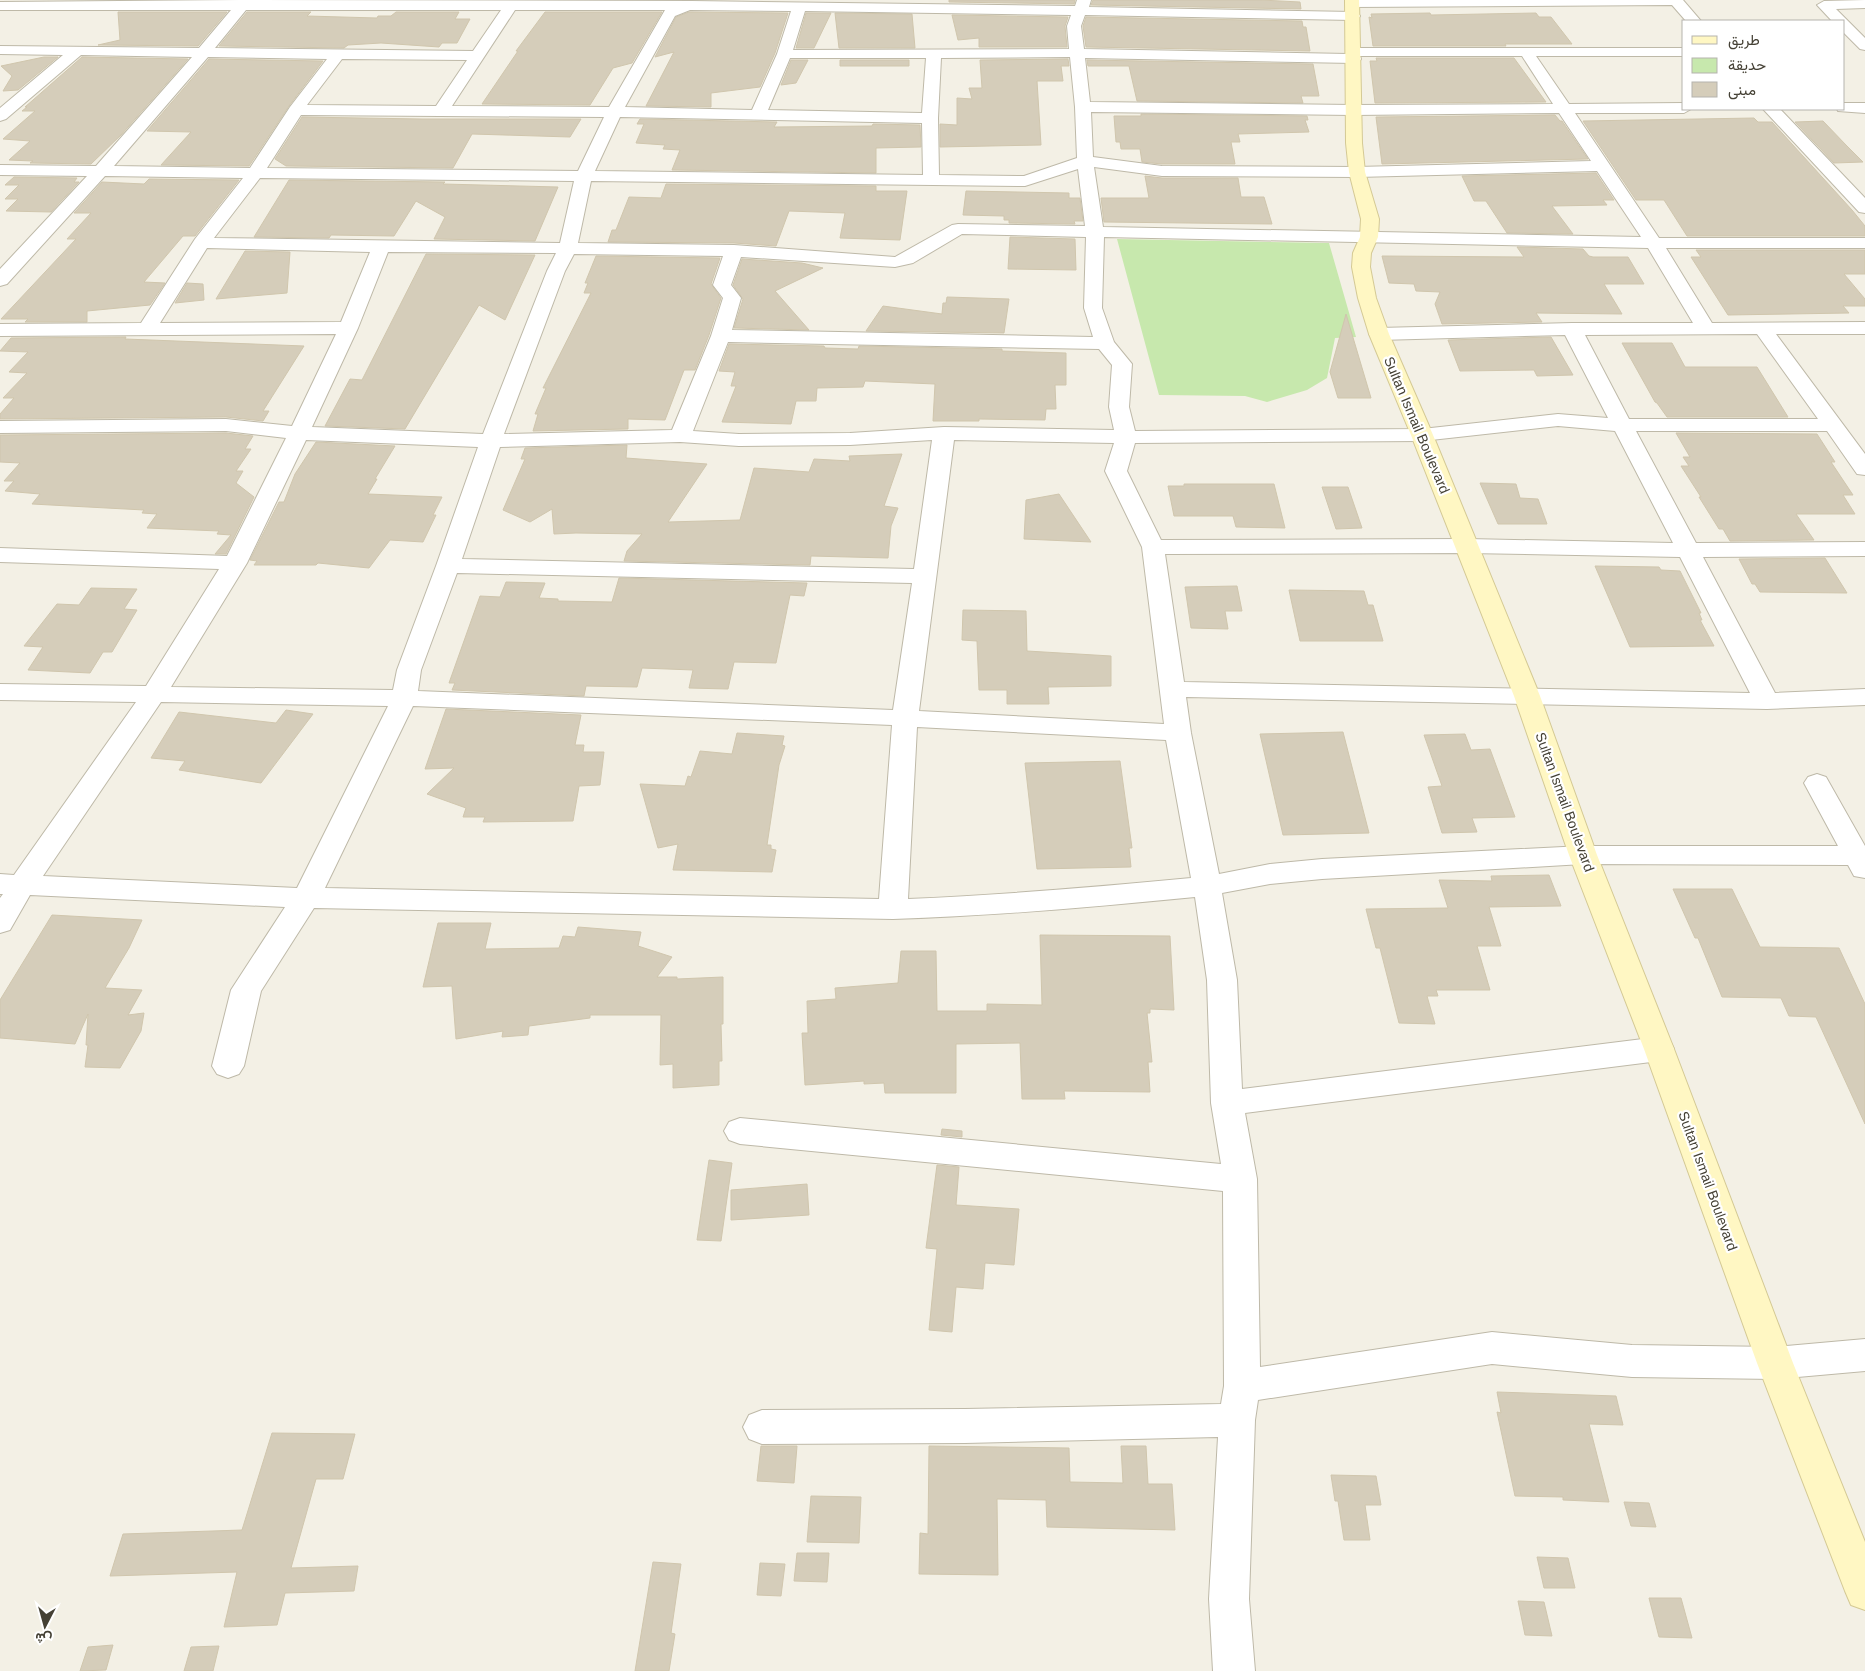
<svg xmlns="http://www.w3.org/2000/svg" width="1865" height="1671" font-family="Helvetica,Vazirmatn,sans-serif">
<rect width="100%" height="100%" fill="#f3f0e5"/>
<!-- green -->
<path fill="#c7e8ad" d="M 1117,239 L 1329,243 L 1356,337 L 1335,338 L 1327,378 L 1307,390 L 1267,402 L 1245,396 L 1159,395 Z"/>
<!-- building -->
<path fill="#d5cdba" stroke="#d0c6ad" d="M 949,0 L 1075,0 L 1074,4 L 949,2 Z
M 1093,0 L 1261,0 L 1300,2 L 1301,9 L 1091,5 Z
M 118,12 L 227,12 L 198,46 L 98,45 L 120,40 Z
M 247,12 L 311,12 L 307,16 L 377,18 L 378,16 L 391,16 L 396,12 L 459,12 L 455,19 L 470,19 L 457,43 L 442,43 L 439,47 L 381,43 L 348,45 L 344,48 L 219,46 Z
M 545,12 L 662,12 L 632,63 L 613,68 L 590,105 L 482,104 L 518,51 L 516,51 Z
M 689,12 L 788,13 L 775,53 L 760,87 L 711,93 L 711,107 L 646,106 L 674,52 L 655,57 L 676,17 Z
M 806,13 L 831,13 L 814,48 L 796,48 Z
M 835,13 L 912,14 L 915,48 L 839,48 Z
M 1430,13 L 1431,15 L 1536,13 L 1539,17 L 1551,17 L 1572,44 L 1505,44 L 1506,46 L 1373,46 L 1369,17 L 1372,18 L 1371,14 Z
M 952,15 L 1068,17 L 1065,26 L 1067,47 L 979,47 L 979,38 L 958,40 Z
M 1086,17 L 1302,21 L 1303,27 L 1306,27 L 1310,51 L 1086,47 L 1083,26 Z
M 44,57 L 58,57 L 18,90 L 3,91 L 12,76 L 1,66 Z
M 82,57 L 188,59 L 121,135 L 91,164 L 30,163 L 33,161 L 9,160 L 30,141 L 3,139 L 35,111 L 22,111 L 27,107 L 25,107 Z
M 1376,58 L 1514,58 L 1546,102 L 1375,103 L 1370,61 L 1377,61 Z
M 209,59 L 323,61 L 289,106 L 249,166 L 161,165 L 191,132 L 147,131 Z
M 1068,59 L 1069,66 L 1061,66 L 1063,81 L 1037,81 L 1041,145 L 940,147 L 940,124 L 957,125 L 957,98 L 972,99 L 969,88 L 982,88 L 980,60 Z
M 791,60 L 808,60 L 796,83 L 781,85 Z
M 840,60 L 909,60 L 909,66 L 840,66 Z
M 1087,60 L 1313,64 L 1319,96 L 1301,96 L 1303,103 L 1137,101 L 1129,66 L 1088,66 Z
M 1141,114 L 1307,116 L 1308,120 L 1305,120 L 1309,132 L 1238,134 L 1240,142 L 1231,142 L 1235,164 L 1162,164 L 1142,162 L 1140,149 L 1121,149 L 1120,142 L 1116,142 L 1114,116 L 1141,116 Z
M 1555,115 L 1560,121 L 1562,121 L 1588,159 L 1382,164 L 1376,117 Z
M 302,117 L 422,119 L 581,119 L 570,137 L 472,134 L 453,168 L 286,166 L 275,159 Z
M 1754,118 L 1758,122 L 1772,122 L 1852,210 L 1865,226 L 1865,236 L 1687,236 L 1664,200 L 1636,200 L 1583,121 Z
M 640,119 L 777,122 L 774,127 L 872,126 L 873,124 L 920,125 L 921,147 L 876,148 L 876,173 L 672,170 L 680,150 L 663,149 L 665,145 L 636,143 L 644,124 L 637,124 Z
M 1823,121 L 1846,145 L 1863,162 L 1834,163 L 1795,122 Z
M 1596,173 L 1614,200 L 1603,200 L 1607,205 L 1552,206 L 1573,234 L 1507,233 L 1486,201 L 1474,201 L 1462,176 Z
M 1145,176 L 1162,178 L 1238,178 L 1241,197 L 1264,197 L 1272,224 L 1104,222 L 1101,198 L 1149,198 Z
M 14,177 L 77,178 L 74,182 L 79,182 L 51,212 L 6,211 L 18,199 L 5,199 L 19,185 L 5,185 Z
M 149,179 L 239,180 L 195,236 L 183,236 L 144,282 L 165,283 L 150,305 L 87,311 L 87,322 L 25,322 L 28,319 L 1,319 L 76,239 L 67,239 L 91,213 L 74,213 L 102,182 L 144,184 Z
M 289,180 L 445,182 L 443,184 L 558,187 L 535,241 L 434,239 L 445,217 L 416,201 L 394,236 L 331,235 L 329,238 L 254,237 Z
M 666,184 L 876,186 L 876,191 L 907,191 L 900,240 L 840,238 L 845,213 L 789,211 L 776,246 L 734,243 L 608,242 L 612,230 L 616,230 L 629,197 L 661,198 Z
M 966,191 L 1069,193 L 1069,198 L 1080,198 L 1083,221 L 1074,221 L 1075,224 L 1009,223 L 1009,220 L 1004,220 L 1004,216 L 963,215 Z
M 1010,237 L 1075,239 L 1076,270 L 1008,269 Z
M 1517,247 L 1583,249 L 1589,256 L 1593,257 L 1628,257 L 1644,284 L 1604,284 L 1622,314 L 1536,313 L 1542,322 L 1442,324 L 1435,304 L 1440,292 L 1416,291 L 1414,284 L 1389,283 L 1382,256 L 1524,257 Z
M 1696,250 L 1865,250 L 1865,274 L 1844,274 L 1865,299 L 1865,306 L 1843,306 L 1849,313 L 1728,315 L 1691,257 L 1701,257 Z
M 245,251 L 290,252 L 287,293 L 216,299 Z
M 426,254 L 535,255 L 505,320 L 479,305 L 405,429 L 325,426 L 350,379 L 362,380 Z
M 596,256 L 720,258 L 711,284 L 721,298 L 709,335 L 695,370 L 684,370 L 665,420 L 628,419 L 628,429 L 533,431 L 538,414 L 535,414 L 546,388 L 543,388 L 591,293 L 584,293 L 588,283 L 585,283 Z
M 742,259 L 802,263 L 823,268 L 775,291 L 809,330 L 734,328 L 743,299 L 733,285 Z
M 187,283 L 203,284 L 204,300 L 175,303 Z
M 947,297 L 1009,299 L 1004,333 L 866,331 L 883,306 L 942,314 L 943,303 L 946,303 Z
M 1346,314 L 1371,398 L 1338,398 L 1330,372 Z
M 126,337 L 125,339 L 304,346 L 263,411 L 269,411 L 263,421 L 226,417 L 0,419 L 0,414 L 14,398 L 3,398 L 27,373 L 9,372 L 28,352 L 0,351 L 11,338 Z
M 1551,337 L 1573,375 L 1537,376 L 1534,370 L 1460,371 L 1448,340 Z
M 1622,343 L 1672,343 L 1685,367 L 1757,367 L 1788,417 L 1667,417 L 1657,403 L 1655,402 Z
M 729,344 L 824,346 L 825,348 L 858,349 L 859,346 L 1002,349 L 1002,351 L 1066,353 L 1066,385 L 1055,385 L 1056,409 L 1046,409 L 1045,420 L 979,419 L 979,421 L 933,421 L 935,384 L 865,381 L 863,387 L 817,388 L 816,401 L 796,401 L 791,424 L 722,422 L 736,386 L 731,386 L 735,372 L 719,371 Z
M 226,433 L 253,436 L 245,449 L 251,449 L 236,471 L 243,471 L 236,483 L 254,497 L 226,554 L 215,554 L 231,535 L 217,534 L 219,531 L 147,528 L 157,514 L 142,513 L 144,510 L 32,504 L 40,494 L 5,491 L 14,481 L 4,481 L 20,463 L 0,462 L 0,435 Z
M 1676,433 L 1817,434 L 1835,462 L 1831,462 L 1853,495 L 1843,495 L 1855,514 L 1796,514 L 1814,540 L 1730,541 L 1723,529 L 1719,529 L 1699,497 L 1701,497 L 1681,466 L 1689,466 L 1683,457 L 1690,457 Z
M 316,442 L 395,446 L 375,479 L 377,479 L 368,494 L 442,497 L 433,515 L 436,515 L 423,542 L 390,540 L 369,568 L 318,563 L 316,565 L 254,565 L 257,561 L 250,560 L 279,502 L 284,502 L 295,474 Z
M 627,445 L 626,458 L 707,464 L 668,522 L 740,520 L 754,468 L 809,472 L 814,459 L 850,461 L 849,456 L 902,454 L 884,506 L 898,508 L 891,526 L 888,558 L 811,556 L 810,565 L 624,561 L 627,551 L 642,534 L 576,533 L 554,534 L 552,509 L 530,522 L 503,510 L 525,459 L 521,459 L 525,448 Z
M 1480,483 L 1516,484 L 1520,498 L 1538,499 L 1547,524 L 1498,524 Z
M 1184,484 L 1274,484 L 1285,528 L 1236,527 L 1233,516 L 1174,516 L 1168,486 L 1184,486 Z
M 1322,487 L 1348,487 L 1362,528 L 1336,529 Z
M 1059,494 L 1091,542 L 1024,539 L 1026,500 Z
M 1825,558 L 1847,593 L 1760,592 L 1755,584 L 1752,584 L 1739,559 Z
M 1595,566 L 1659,567 L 1661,570 L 1680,571 L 1701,613 L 1699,613 L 1702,620 L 1700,620 L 1714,646 L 1630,647 Z
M 619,578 L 807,583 L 804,596 L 790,595 L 776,663 L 734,662 L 728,689 L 689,688 L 693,670 L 642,668 L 637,687 L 586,686 L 584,696 L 452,690 L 455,683 L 449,683 L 480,596 L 500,597 L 506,582 L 545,583 L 539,598 L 558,599 L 558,601 L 612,602 Z
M 1237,586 L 1242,611 L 1225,611 L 1228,629 L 1191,628 L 1185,587 Z
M 91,588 L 137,589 L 124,609 L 137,610 L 112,652 L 103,652 L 90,673 L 28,670 L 43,647 L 24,646 L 57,604 L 79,605 Z
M 1289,590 L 1364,591 L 1368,605 L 1373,605 L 1383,641 L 1300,641 Z
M 963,610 L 1026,611 L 1027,651 L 1111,656 L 1111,686 L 1048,687 L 1049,704 L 1007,704 L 1007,690 L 979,690 L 977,641 L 962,640 Z
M 446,709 L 581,715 L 575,745 L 584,745 L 583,752 L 604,752 L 600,785 L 579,786 L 573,821 L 483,822 L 485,817 L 463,817 L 466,808 L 427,794 L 454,768 L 425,769 Z
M 286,710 L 313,714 L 261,783 L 179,770 L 185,761 L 151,758 L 179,712 L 276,723 Z
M 1343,732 L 1369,833 L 1283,835 L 1260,734 Z
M 737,733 L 784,736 L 782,745 L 785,746 L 779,765 L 767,845 L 771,845 L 771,849 L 776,850 L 772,872 L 673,870 L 678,844 L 658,848 L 640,784 L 685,786 L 688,776 L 691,777 L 700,751 L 732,754 Z
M 1465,734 L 1471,750 L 1490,749 L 1515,817 L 1472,818 L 1477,832 L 1442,833 L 1428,787 L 1442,786 L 1424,735 Z
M 1120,761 L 1132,848 L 1129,848 L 1131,867 L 1037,869 L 1025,763 Z
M 1549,875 L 1561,906 L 1489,907 L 1501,946 L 1477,946 L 1490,990 L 1436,990 L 1438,996 L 1427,996 L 1435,1024 L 1399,1023 L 1380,948 L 1376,948 L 1366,909 L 1448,908 L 1439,880 L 1492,881 L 1491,876 Z
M 1673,889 L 1732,889 L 1760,947 L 1839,948 L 1865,1004 L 1865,1124 L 1816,1017 L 1789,1016 L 1781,998 L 1722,997 L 1698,938 L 1695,938 Z
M 52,915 L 142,920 L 129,948 L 105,988 L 142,990 L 128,1015 L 144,1013 L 141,1031 L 120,1068 L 85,1067 L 88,1045 L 86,1045 L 88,1014 L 75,1044 L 0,1038 L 0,1000 Z
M 438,923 L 491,923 L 485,949 L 559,948 L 563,936 L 575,937 L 578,927 L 641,932 L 638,946 L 672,957 L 657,977 L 677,977 L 677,979 L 723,977 L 723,1024 L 721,1024 L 722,1061 L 719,1061 L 719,1085 L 673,1088 L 673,1064 L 660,1065 L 661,1015 L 590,1015 L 590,1018 L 529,1026 L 528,1035 L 502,1037 L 503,1031 L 456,1039 L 452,986 L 423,987 Z
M 1040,935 L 1170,936 L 1174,1010 L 1150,1009 L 1150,1013 L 1147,1013 L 1152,1062 L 1148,1062 L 1150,1092 L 1064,1091 L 1065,1099 L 1022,1099 L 1020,1043 L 956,1044 L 956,1093 L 885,1093 L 884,1083 L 864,1084 L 864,1081 L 805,1085 L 802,1033 L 808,1033 L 807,1001 L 836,999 L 835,988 L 898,983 L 901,951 L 936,951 L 937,1011 L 987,1011 L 987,1004 L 1042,1005 Z
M 942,1129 L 962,1131 L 962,1137 L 941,1135 Z
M 709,1160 L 732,1163 L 721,1241 L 697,1240 Z
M 937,1165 L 959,1167 L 956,1205 L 1019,1209 L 1014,1265 L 985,1263 L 983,1289 L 956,1287 L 952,1332 L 929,1330 L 937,1249 L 926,1248 Z
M 807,1184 L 809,1215 L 731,1220 L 731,1190 Z
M 1497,1392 L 1616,1396 L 1623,1425 L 1589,1424 L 1609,1502 L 1563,1500 L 1563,1497 L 1515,1496 L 1497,1412 L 1501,1413 Z
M 272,1433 L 355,1434 L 343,1479 L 316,1479 L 291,1568 L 358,1566 L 354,1591 L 285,1593 L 277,1625 L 224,1627 L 237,1572 L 110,1576 L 123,1534 L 242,1530 Z
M 761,1446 L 797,1446 L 794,1483 L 757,1481 Z
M 929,1446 L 1069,1448 L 1070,1482 L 1123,1483 L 1121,1446 L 1146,1446 L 1148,1484 L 1172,1484 L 1175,1530 L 1047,1527 L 1046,1500 L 997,1499 L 998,1575 L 919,1574 L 920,1533 L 928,1534 Z
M 1331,1475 L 1376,1476 L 1381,1505 L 1365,1505 L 1370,1540 L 1344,1540 L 1338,1501 L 1335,1501 Z
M 811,1496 L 861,1497 L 859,1543 L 807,1542 Z
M 1624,1502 L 1649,1503 L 1656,1527 L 1631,1526 Z
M 797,1553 L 829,1553 L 827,1582 L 794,1581 Z
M 1537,1557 L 1568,1558 L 1575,1588 L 1544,1588 Z
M 653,1562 L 681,1564 L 671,1633 L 675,1634 L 669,1671 L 635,1671 Z
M 760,1563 L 785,1564 L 781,1596 L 757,1595 Z
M 1649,1598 L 1681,1598 L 1692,1638 L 1659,1637 Z
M 1518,1601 L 1544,1602 L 1552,1636 L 1525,1635 Z
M 113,1645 L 106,1670 L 80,1671 L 88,1647 Z
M 219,1646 L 213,1671 L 184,1671 L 191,1647 Z"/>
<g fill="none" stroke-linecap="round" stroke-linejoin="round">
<defs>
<path id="street" d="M 239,0 L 692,1 L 1075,6 L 1077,0 L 1091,0 L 1089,7 L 1353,12 L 1358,13 L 1360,16 L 1358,19 L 1353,20 L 1085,15 L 1081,26 L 1084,49 L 1348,54 L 1347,52 L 1349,49 L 1354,48 L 1684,48 L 1684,56 L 1536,56 L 1569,104 L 1684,103 L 1684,109 L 1691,109 L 1684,113 L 1575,113 L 1659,238 L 1865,238 L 1865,248 L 1666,248 L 1712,323 L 1865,322 L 1865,334 L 1776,334 L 1865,454 L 1865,475 L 1857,474 L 1827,431 L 1636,431 L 1696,543 L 1865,542 L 1865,556 L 1703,557 L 1775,693 L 1865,689 L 1865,705 L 1767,709 L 1186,697 L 1191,733 L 1219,874 L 1270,864 L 1322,859 L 1583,846 L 1838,846 L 1804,783 L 1808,777 L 1817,774 L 1826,777 L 1865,846 L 1865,878 L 1854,876 L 1848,865 L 1583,864 L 1322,879 L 1270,884 L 1222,893 L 1237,980 L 1242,1089 L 1659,1037 L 1670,1041 L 1674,1049 L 1670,1057 L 1659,1061 L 1245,1113 L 1257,1179 L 1260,1367 L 1492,1332 L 1632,1345 L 1775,1347 L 1865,1339 L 1865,1371 L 1775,1379 L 1632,1377 L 1492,1364 L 1258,1400 L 1255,1420 L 1249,1599 L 1255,1671 L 1213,1671 L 1209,1599 L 1218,1437 L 965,1443 L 762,1444 L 749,1439 L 743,1427 L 749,1415 L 762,1410 L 965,1409 L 1221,1404 L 1224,1386 L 1223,1191 L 740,1144 L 729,1140 L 724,1131 L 729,1122 L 740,1118 L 1221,1164 L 1211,1103 L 1207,980 L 1195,897 C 1094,907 994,916 893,919 L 314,908 L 261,991 L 244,1066 L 239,1074 L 228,1078 L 217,1074 L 212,1066 L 231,990 L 285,907 L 30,895 L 10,930 L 0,933 L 0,898 L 3,894 L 0,894 L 0,874 L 14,875 L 136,702 L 0,700 L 0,684 L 146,686 L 219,569 L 0,562 L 0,548 L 227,556 L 286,438 L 226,431 L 0,433 L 0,421 L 226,419 L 292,426 L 336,334 L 0,336 L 0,324 L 141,323 L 195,239 L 243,178 L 105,176 L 7,284 L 0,286 L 0,269 L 87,176 L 0,175 L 0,165 L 96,166 L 192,57 L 81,55 L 6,119 L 0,121 L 0,108 L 63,55 L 0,54 L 0,46 L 199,48 L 231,10 L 0,10 L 0,2 ZM 246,10 L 501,10 L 473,51 L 215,48 ZM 515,10 L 665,10 L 609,107 L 452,106 ZM 690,10 L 791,11 L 777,54 L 752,110 L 625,107 L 675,16 ZM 805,11 L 1071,15 L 1067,26 L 1069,49 L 793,50 ZM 1360,56 L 1522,56 L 1553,104 L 1353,105 L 1090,102 L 1085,58 L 1354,63 L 1359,62 L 1361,59 ZM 208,57 L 327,59 L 290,107 L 250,168 L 114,166 ZM 1070,57 L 1075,107 L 1077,158 L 1024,176 L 939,175 L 938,118 L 941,58 ZM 790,58 L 926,58 L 922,113 L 768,110 ZM 342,59 L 467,60 L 436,106 L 307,105 ZM 1091,112 L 1353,115 L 1559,113 L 1591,161 L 1357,167 L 1162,166 L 1093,157 ZM 301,115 L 604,117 L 578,171 L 267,168 ZM 620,117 L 922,123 L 923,175 L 595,171 ZM 1094,167 L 1162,176 L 1357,177 L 1597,171 L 1641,237 L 1103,227 ZM 1078,169 L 1085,226 L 958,224 L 952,225 L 895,257 L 734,245 L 578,243 L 591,181 L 1025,186 ZM 260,178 L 574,181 L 560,243 L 214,238 ZM 962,234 L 1086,237 L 1084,308 L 1093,337 L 732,330 L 741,298 L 731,285 L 741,257 L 895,267 L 913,263 ZM 1104,237 L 1648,248 L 1693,323 L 1572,323 L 1379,328 L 1372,330 L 1369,334 L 1372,338 L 1379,340 L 1565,335 L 1608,418 L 1558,414 L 1422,429 L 1135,431 L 1129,407 L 1132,364 L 1114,342 L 1102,308 ZM 207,248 L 370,252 L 341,322 L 160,323 ZM 388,252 L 556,253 L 547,271 L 483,434 L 312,427 L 358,328 ZM 574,254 L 723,256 L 713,285 L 723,298 L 711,336 L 672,430 L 504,434 L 565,271 ZM 1757,334 L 1818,419 L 1629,419 L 1585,335 ZM 728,342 L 1099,349 L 1112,365 L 1109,407 L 1114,430 L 944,427 L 850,433 L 739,434 L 693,431 ZM 1558,426 L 1615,431 L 1673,543 L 1467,539 L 1161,540 L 1127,471 L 1135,443 L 1422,441 ZM 306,440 L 478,447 L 436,566 L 397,670 L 393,690 L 171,687 L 247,563 ZM 932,440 L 914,569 L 462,559 L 500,447 L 680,442 L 739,446 L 850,445 ZM 954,440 L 1114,443 L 1105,471 L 1142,547 L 1164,724 L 919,711 ZM 1467,553 L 1680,557 L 1750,693 L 1184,682 L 1165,554 ZM 457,573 L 912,583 L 893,710 L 418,691 L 421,670 ZM 161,702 L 388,706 L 297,888 L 43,876 ZM 413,706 L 892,725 L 879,899 L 325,888 ZM 917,727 L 1166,740 L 1191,878 C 1097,887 1003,895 908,899 Z
M 1347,0 L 1683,0 L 1701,21 L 1686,21 L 1672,5 L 1352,7 L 1347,6 L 1345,3 Z
M 1865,0 L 1865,8 L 1836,9 L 1865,38 L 1865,50 L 1860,49 L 1844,33 L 1844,21 L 1832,21 L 1817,5 L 1824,1 Z
M 1844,103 L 1865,103 L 1865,113 L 1838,111 L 1837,109 L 1844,109 Z
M 1763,109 L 1780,109 L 1865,198 L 1865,213 L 1859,212 Z"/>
<path id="secondary" d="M 1345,0 L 1359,0 L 1362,143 L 1365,172 L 1379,219 L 1378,237 L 1371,253 L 1370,267 L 1376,298 L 1389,334 L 1433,435 L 1540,696 L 1597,855 L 1674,1049 L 1793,1363 L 1865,1542 L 1865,1610 L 1851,1605 L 1845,1591 L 1757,1363 L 1644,1049 L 1569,855 L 1514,696 L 1411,435 L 1369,334 L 1358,298 L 1352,267 L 1353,253 L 1360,237 L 1361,219 L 1349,172 L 1346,143 Z"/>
</defs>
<!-- street casing -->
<use href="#street" stroke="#beb9a8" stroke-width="2"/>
<!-- secondary casing -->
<use href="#secondary" stroke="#d4c994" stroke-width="2"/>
<!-- street -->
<use href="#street" fill="#fff" fill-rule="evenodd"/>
<!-- secondary -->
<use href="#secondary" fill="#fff7c3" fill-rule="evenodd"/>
</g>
<g text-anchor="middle" stroke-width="4.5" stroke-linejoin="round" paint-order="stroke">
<!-- street labels -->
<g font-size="14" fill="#454135" stroke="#fff">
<text transform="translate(1417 425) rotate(67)" y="5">Sultan Ismail Boulevard</text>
<text transform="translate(1565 802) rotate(70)" y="5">Sultan Ismail Boulevard</text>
<text transform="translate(1708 1181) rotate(70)" y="5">Sultan Ismail Boulevard</text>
</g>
</g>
<!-- legend -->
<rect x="1682" y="20" width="162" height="90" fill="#ffffff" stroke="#b5b3ae"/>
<rect x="1692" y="36" width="25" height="8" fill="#fff7c3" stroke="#b5b3ae"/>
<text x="1728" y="45" font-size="15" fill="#454135">طريق</text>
<rect x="1692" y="58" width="25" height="15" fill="#c7e8ad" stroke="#b5b3ae"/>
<text x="1728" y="70" font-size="15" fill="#454135">حديقة</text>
<rect x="1692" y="82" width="25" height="15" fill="#d5cdba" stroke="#b5b3ae"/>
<text x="1728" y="95" font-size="15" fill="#454135">مبنى</text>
<!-- north arrow -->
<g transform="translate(45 1626) rotate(186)" stroke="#ffffff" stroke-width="4" paint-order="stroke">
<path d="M0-4L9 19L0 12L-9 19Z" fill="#454135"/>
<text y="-8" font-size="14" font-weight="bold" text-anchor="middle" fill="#454135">ش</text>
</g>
</svg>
